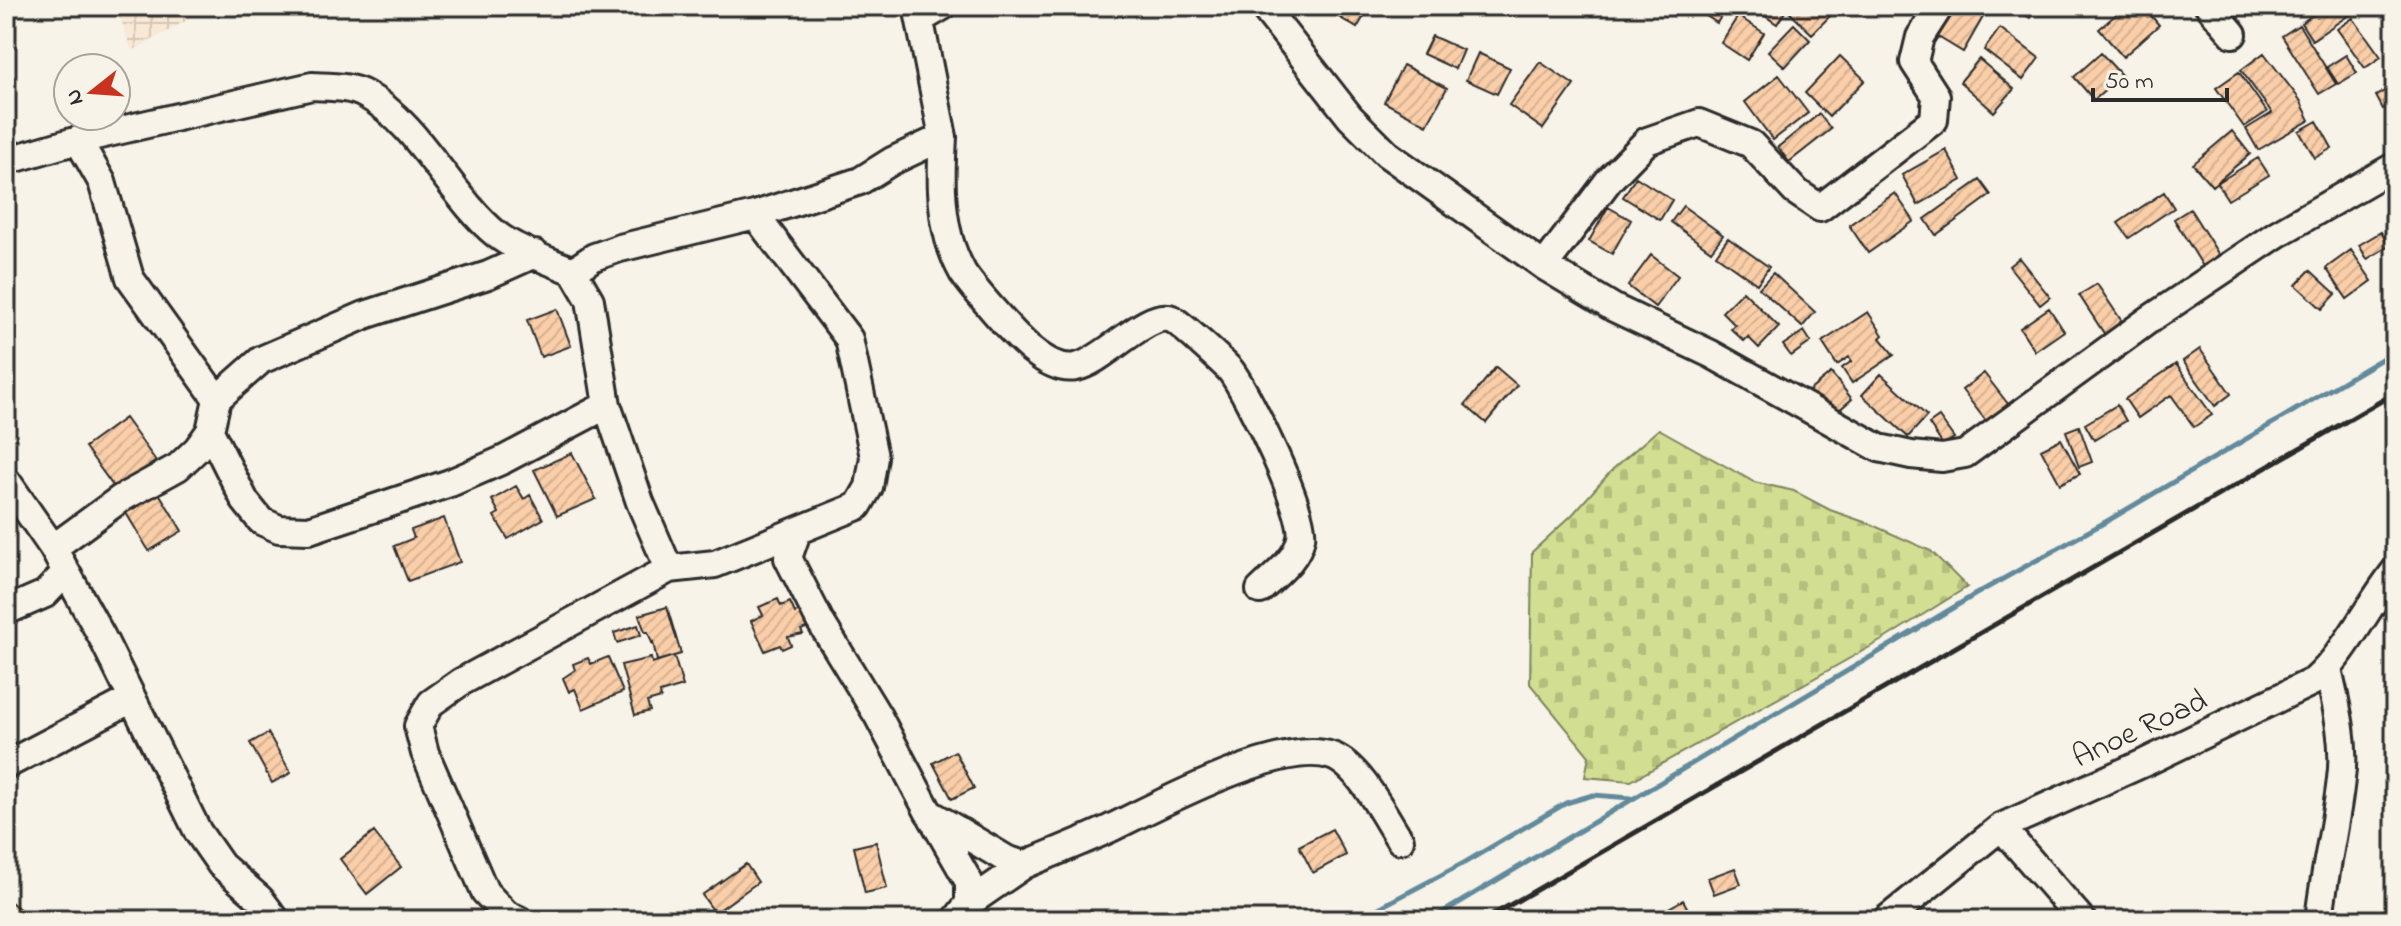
<svg xmlns="http://www.w3.org/2000/svg" width="2401" height="926" font-family="'Indie Flower',sans-serif">
<defs>
<pattern id="industrial-grid" width="8" height="8" patternUnits="userSpaceOnUse" patternTransform="scale(2)"><rect width="8" height="8" fill="#f8e8d5"/><path d="M0 4h8M4 0v8" fill="none" stroke="#d5c7b7"/></pattern>
<pattern id="cemetery-stones" width="16" height="16" patternUnits="userSpaceOnUse" patternTransform="scale(2)"><rect width="16" height="16" fill="#d2de91"/><path d="M2 7V4a2 2 0 0 1 4 0v3zM10 15v-3a2 2 0 0 1 4 0v3z" fill="#b4bf7d"/></pattern>
<pattern id="building-hatch" width="6" height="6" patternUnits="userSpaceOnUse" patternTransform="scale(2)"><rect width="6" height="6" fill="#facea8"/><path d="M-1 1l2-2M0 6l6-6M5 7l2-2" fill="none" stroke="#d6b191"/></pattern>
</defs>
<rect width="100%" height="100%" fill="#f7f3e8"/>
<filter id="ink" filterUnits="userSpaceOnUse"><feTurbulence type="fractalNoise" baseFrequency=".0125" numOctaves="2"/><feDisplacementMap in="SourceGraphic" scale="16" xChannelSelector="R" yChannelSelector="G"/><feConvolveMatrix kernelMatrix="1 2 1 2 8 2 1 2 1" color-interpolation-filters="sRGB"/></filter>
<g filter="url(#ink)">
<!-- industrial -->
<path fill="url(#industrial-grid)" d="M 116,6 L 213,6 L 132,51 Z"/>
<!-- cemetery -->
<path fill="url(#cemetery-stones)" stroke="#7e845e" stroke-width="2" d="M 1659,429 L 1754,482 L 1794,491 L 1830,510 L 1870,524 L 1931,551 L 1967,587 L 1884,639 L 1631,781 L 1585,777 L 1589,756 L 1530,684 L 1532,552 L 1572,515 L 1613,469 Z"/>
<g fill="none" stroke-linecap="round" stroke-linejoin="round">
<!-- stream -->
<path stroke="#628a9c" stroke-width="5" d="M 1356,920 L 1464,863 L 1566,803 L 1593,795 L 1631,798
M 1430,920 L 1976,594 L 2109,520 L 2395,351"/>
</g>
<!-- building -->
<path fill="url(#building-hatch)" stroke="#2b2b2b" stroke-width="2" d="M 1332,6 L 1370,6 L 1357,28 L 1329,11 Z
M 1686,6 L 1727,6 L 1717,23 L 1697,10 L 1695,14 L 1685,8 Z
M 1759,6 L 1787,6 L 1788,7 L 1777,24 L 1756,10 Z
M 1797,6 L 1824,6 L 1832,14 L 1812,34 L 1790,13 Z
M 1955,6 L 1964,6 L 1983,17 L 1963,52 L 1938,37 Z
M 2021,6 L 2037,6 L 2030,18 L 2018,11 Z
M 2126,6 L 2143,6 L 2159,25 L 2123,57 L 2099,29 Z
M 2326,6 L 2347,6 L 2352,13 L 2312,40 L 2301,23 Z
M 1738,16 L 1764,33 L 1747,60 L 1721,43 Z
M 2353,18 L 2381,57 L 2365,68 L 2337,29 Z
M 1794,24 L 1810,40 L 1785,67 L 1768,51 Z
M 2299,25 L 2336,84 L 2319,94 L 2282,36 Z
M 2000,28 L 2039,58 L 2023,80 L 1984,50 Z
M 1432,36 L 1463,50 L 1455,69 L 1423,54 Z
M 1478,53 L 1510,68 L 1497,94 L 1466,80 Z
M 2101,53 L 2122,76 L 2094,100 L 2074,77 Z
M 2264,53 L 2300,100 L 2310,120 L 2258,150 L 2246,129 L 2272,113 L 2241,70 Z
M 2346,55 L 2357,73 L 2338,84 L 2327,67 Z
M 1840,56 L 1865,80 L 1829,117 L 1805,93 Z
M 1979,59 L 2014,89 L 1994,112 L 1960,82 Z
M 1540,62 L 1574,85 L 1543,129 L 1509,105 Z
M 1403,65 L 1447,88 L 1427,125 L 1384,102 Z
M 2239,72 L 2267,112 L 2244,127 L 2216,88 Z
M 1779,75 L 1808,113 L 1773,140 L 1745,102 Z
M 2395,85 L 2395,102 L 2383,109 L 2376,96 Z
M 1819,114 L 1831,129 L 1789,162 L 1778,147 Z
M 2317,121 L 2332,148 L 2315,158 L 2299,131 Z
M 2232,131 L 2250,154 L 2212,186 L 2193,164 Z
M 1946,150 L 1962,180 L 1918,205 L 1902,175 Z
M 2258,158 L 2269,175 L 2228,200 L 2217,183 Z
M 1636,177 L 1672,200 L 1660,220 L 1623,197 Z
M 1980,180 L 1991,195 L 1936,235 L 1925,219 Z
M 2164,192 L 2174,208 L 2129,238 L 2118,223 Z
M 1895,193 L 1914,221 L 1868,253 L 1849,225 Z
M 1683,206 L 1723,235 L 1711,251 L 1671,222 Z
M 1608,207 L 1631,220 L 1612,254 L 1589,241 Z
M 2190,209 L 2224,263 L 2207,273 L 2174,219 Z
M 2381,232 L 2389,246 L 2367,259 L 2359,245 Z
M 1728,238 L 1769,267 L 1757,284 L 1716,255 Z
M 2351,250 L 2372,281 L 2347,299 L 2326,268 Z
M 1651,255 L 1678,276 L 1655,307 L 1628,286 Z
M 2019,258 L 2050,297 L 2040,305 L 2009,266 Z
M 2310,270 L 2336,294 L 2322,309 L 2296,285 Z
M 1773,273 L 1815,312 L 1802,327 L 1759,288 Z
M 2097,284 L 2127,329 L 2109,341 L 2079,295 Z
M 1743,291 L 1779,327 L 1759,348 L 1748,337 L 1744,341 L 1731,329 L 1735,325 L 1722,312 Z
M 2049,308 L 2064,331 L 2035,351 L 2020,328 Z
M 557,309 L 571,346 L 541,357 L 527,320 Z
M 1868,312 L 1883,335 L 1880,338 L 1894,355 L 1852,383 L 1842,368 L 1852,361 L 1849,357 L 1837,365 L 1822,342 Z
M 1804,331 L 1811,342 L 1791,356 L 1783,345 Z
M 2200,349 L 2231,394 L 2215,406 L 2183,361 Z
M 2176,364 L 2212,415 L 2194,427 L 2171,395 L 2138,418 L 2125,399 Z
M 1496,367 L 1517,385 L 1486,423 L 1465,405 Z
M 1831,373 L 1852,399 L 1831,417 L 1809,391 Z
M 1984,373 L 2012,409 L 1990,426 L 1962,390 Z
M 1881,374 L 1927,416 L 1908,437 L 1862,395 Z
M 2117,405 L 2126,421 L 2094,440 L 2085,424 Z
M 1939,417 L 1954,438 L 1943,445 L 1929,424 Z
M 125,418 L 156,461 L 116,490 L 85,447 Z
M 2079,426 L 2092,462 L 2079,467 L 2066,431 Z
M 2061,439 L 2080,474 L 2060,484 L 2041,449 Z
M 572,453 L 596,499 L 557,516 L 534,470 Z
M 516,486 L 524,499 L 530,495 L 543,519 L 508,539 L 494,516 L 499,513 L 492,500 Z
M 156,488 L 182,531 L 149,551 L 123,508 Z
M 444,518 L 460,562 L 408,581 L 394,546 L 414,538 L 411,530 Z
M 778,599 L 781,606 L 790,602 L 795,613 L 803,610 L 811,626 L 801,630 L 803,634 L 788,637 L 791,645 L 782,649 L 780,645 L 765,651 L 751,621 L 763,615 L 759,607 Z
M 667,607 L 681,654 L 657,661 L 653,642 L 652,643 L 648,632 L 645,632 L 639,615 Z
M 638,625 L 641,635 L 617,643 L 614,633 Z
M 674,656 L 683,686 L 660,693 L 661,698 L 647,702 L 650,711 L 635,715 L 621,665 L 651,658 L 652,663 Z
M 608,657 L 623,692 L 583,709 L 575,689 L 569,692 L 563,678 L 575,670 L 573,664 L 588,658 L 591,664 Z
M 268,733 L 291,773 L 272,783 L 250,743 Z
M 955,751 L 974,788 L 952,799 L 933,763 Z
M 1332,829 L 1346,855 L 1313,873 L 1299,846 Z
M 374,832 L 401,867 L 367,894 L 340,859 Z
M 876,842 L 887,888 L 865,893 L 854,847 Z
M 746,864 L 758,882 L 715,913 L 702,895 Z
M 1735,868 L 1741,884 L 1714,894 L 1708,878 Z
M 6,898 L 33,920 L 6,920 Z
M 1683,900 L 1694,920 L 1650,920 L 1649,919 Z"/>
<g fill="none" stroke-linecap="round" stroke-linejoin="round">
<defs>
<path id="minor" d="M 1263,6 L 1350,117 L 1387,154 L 1544,266 L 1614,308 L 1711,354 L 1879,448 L 1911,455 L 1942,458 L 1965,454 L 2150,319 L 2277,234 L 2395,166
M 2209,6 L 2233,34
M 921,19 L 943,6
M 943,137 C 941,171 940,206 949,239 C 952,250 958,264 963,273 C 974,289 1017,339 1032,350 C 1044,360 1061,370 1076,367 C 1104,362 1148,309 1172,319 C 1179,322 1225,364 1231,371 C 1248,394 1307,514 1301,538 C 1297,560 1275,575 1260,590
M 78,140 L 312,86 C 330,87 351,86 366,95 C 418,123 451,197 496,234 C 514,249 550,261 573,271
M 6,161 L 78,140 L 102,182 L 130,278 L 217,399
M 1544,266 L 1609,180 L 1647,141 L 1699,123 L 1751,144 L 1795,191 L 1820,208 L 1934,120 L 1936,96 L 1914,62 L 1920,37 L 1940,6
M 210,431 L 245,501 L 261,521 L 279,529 L 309,530 L 450,483 L 503,460 L 607,405
M 6,480 L 53,548 L 120,499 L 178,467 L 197,449 L 210,431 L 217,399 L 261,360 L 365,315 L 488,275 L 535,254
M 797,532 L 788,558 L 820,621 L 878,716 L 929,813 L 1006,859 L 1024,865 C 1052,853 1081,842 1109,829 C 1157,806 1281,738 1332,756 C 1359,765 1384,816 1400,840
M 53,548 L 102,637 L 198,832 L 221,865 L 260,899 L 276,920
M 669,569 L 640,502 L 607,405 L 590,300 L 573,271 L 594,257 L 620,248 L 755,215
M 6,611 L 45,594 L 66,572
M 6,765 L 132,699
M 930,814 L 969,882 L 969,903 L 956,920
M 2001,827 L 2082,920
M 969,903 L 1024,865
M 519,920 L 506,914 L 485,892 L 425,753 L 418,726 L 431,703 L 461,682 L 669,569 L 715,564 L 858,506 L 869,487 L 874,457 L 849,339 L 755,215 L 860,181 L 892,161 L 943,137 L 917,6
M 1886,920 L 2001,827 L 2146,762 L 2314,681 C 2345,654 2368,605 2395,571
M 2319,920 C 2324,872 2336,826 2341,779 C 2346,742 2336,704 2328,669"/>
</defs>
<!-- minor casing -->
<use href="#minor" stroke="#2b2b2b" stroke-width="32"/>
<!-- minor -->
<use href="#minor" stroke="#f7f3e8" stroke-width="26"/>
<!-- rail -->
<path stroke="#2b2b2b" stroke-width="5" d="M 1484,920 L 2395,393"/>
</g>
</g>
<g text-anchor="middle" stroke-width="6" stroke-linejoin="round" paint-order="stroke">
<!-- street labels -->
<g font-size="32" fill="#2b2b2b" stroke="#f7f3e8">
<text transform="translate(2139 727) rotate(-25)" y="11">Anoe Road</text>
</g>
</g>
<!-- margin -->
<rect width="2401" height="926" fill="none" stroke="#f7f3e8" stroke-width="32"/>
<rect x="16" y="16" width="2369" height="894" fill="none" stroke="#2b2b2b" stroke-width="3" filter="url(#ink)"/>
<!-- north arrow -->
<g transform="translate(92 92) rotate(253)"><circle r="38" fill="#f7f3e8" stroke="#a5a39c" stroke-width="2"/>
<path d="M0-6L14 30L0 20L-14 30Z" fill="#c8321e"/>
<text y="-12" font-size="22" font-weight="bold" text-anchor="middle" fill="#2b2b2b">N</text>
</g>
<!-- scale -->
<path d="M2093 88v12h134v-12" fill="none" stroke="#2b2b2b" stroke-width="4"/>
<text x="2105" y="88" font-size="24" fill="#2b2b2b" stroke="#f7f3e8" stroke-width="6" paint-order="stroke">50 m</text>
</svg>
